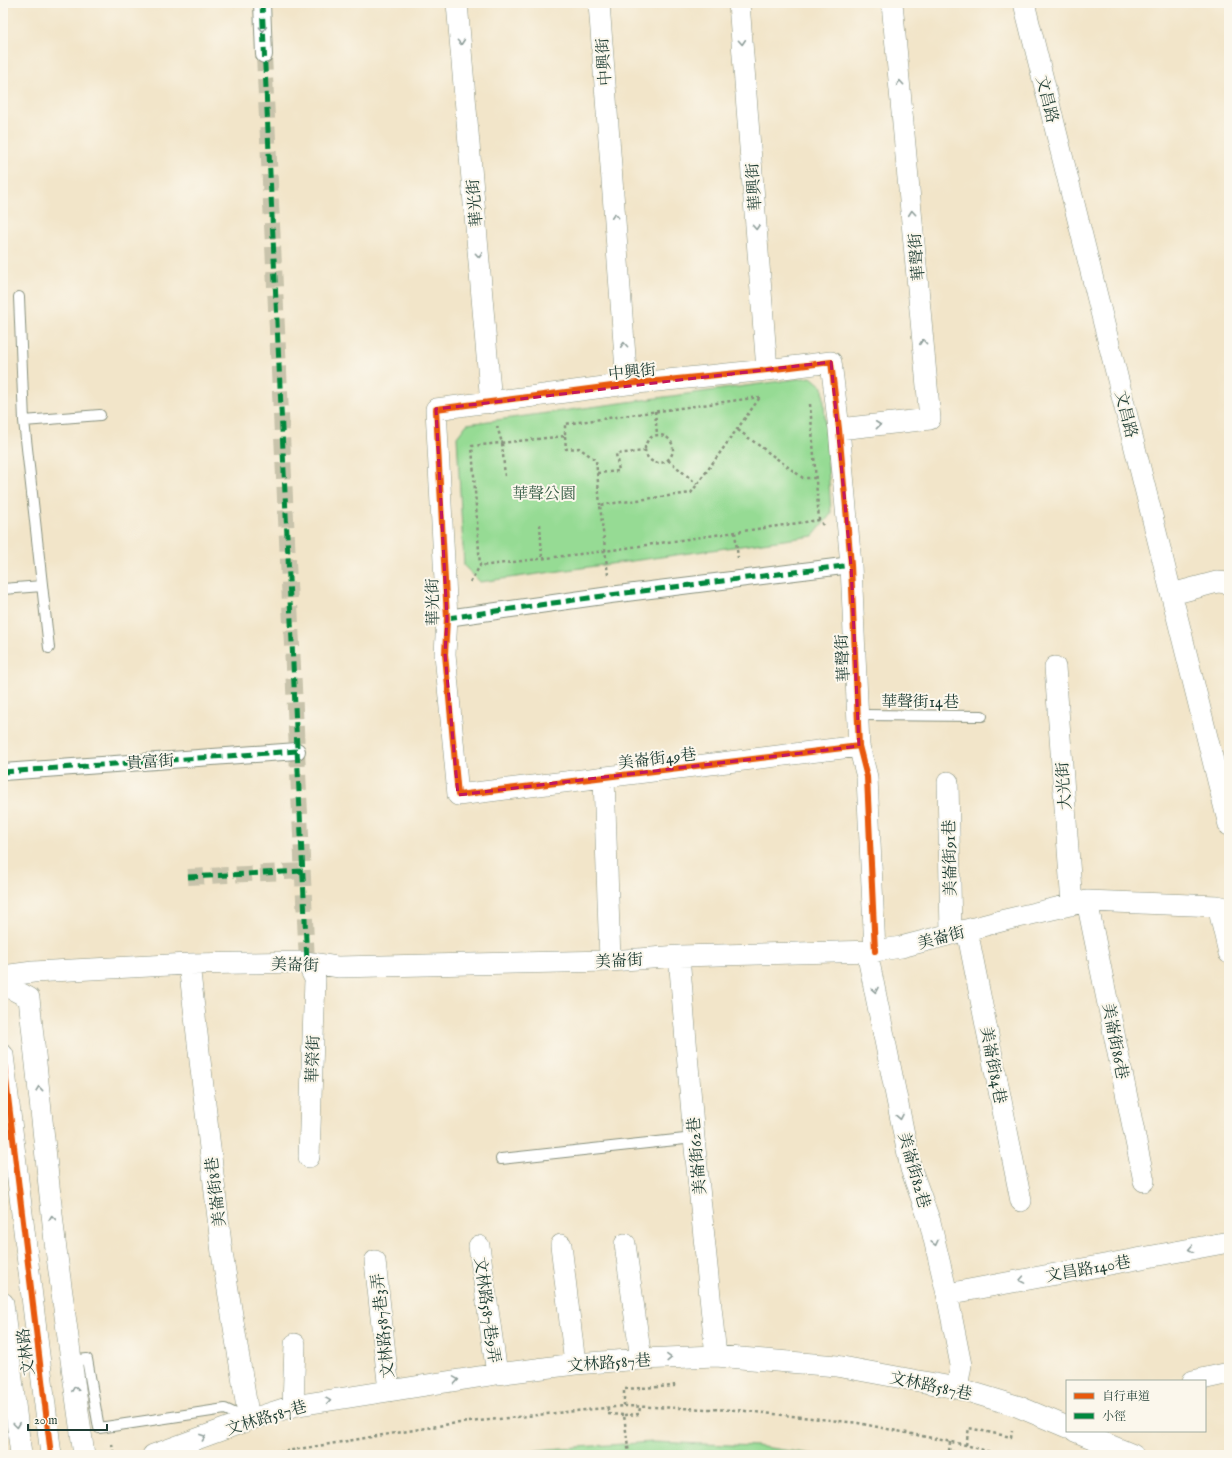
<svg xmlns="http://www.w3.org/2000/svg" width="1232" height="1458" font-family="'IM FELL English','Noto Serif TC',serif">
<rect width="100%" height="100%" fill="#fbf7ec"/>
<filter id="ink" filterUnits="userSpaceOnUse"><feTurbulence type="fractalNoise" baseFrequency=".025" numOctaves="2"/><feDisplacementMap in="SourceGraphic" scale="8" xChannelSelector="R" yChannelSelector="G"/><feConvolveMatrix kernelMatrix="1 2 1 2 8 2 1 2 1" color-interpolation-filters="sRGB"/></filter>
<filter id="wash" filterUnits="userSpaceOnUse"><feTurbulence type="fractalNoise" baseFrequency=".012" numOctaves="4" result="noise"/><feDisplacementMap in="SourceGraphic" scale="16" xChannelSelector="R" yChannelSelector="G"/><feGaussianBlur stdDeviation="0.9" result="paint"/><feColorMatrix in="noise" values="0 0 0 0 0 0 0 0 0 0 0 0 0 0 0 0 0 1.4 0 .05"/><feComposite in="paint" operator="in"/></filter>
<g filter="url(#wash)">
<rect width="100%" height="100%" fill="#f2e5c9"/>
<!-- green -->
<path fill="#96db94" stroke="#5a8c64" d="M 811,377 L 823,387 L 831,514 L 813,536 L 480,582 L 464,566 L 457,437 L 467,424 Z
M 653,1442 L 756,1446 L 819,1455 L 501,1455 L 548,1449 Z"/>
</g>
<g filter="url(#ink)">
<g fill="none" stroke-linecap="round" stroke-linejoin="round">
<!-- pedestrian-tunnel -->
<path stroke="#c8c3ab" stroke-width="16" stroke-dasharray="16 8" stroke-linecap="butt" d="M 264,55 L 307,962
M 188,877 L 303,871"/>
<defs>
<path id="service" d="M 19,297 L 24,421 L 49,648
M 24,421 L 100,415
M 3,589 L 42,586
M 858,715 L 982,716
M 501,1159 L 694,1138
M 71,1361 L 87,1359 L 99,1428 L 225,1409 L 247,1419"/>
<path id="pedestrian" d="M 262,3 L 264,55
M 447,618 L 610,595 L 851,565
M 3,772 L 297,751"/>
<path id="minor" d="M 457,3 L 491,403
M 599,3 L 627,384
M 739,3 L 767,370
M 1024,3 L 1229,825
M 839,429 L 930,419 L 892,3
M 1172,594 L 1217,582 L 1229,583
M 1055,667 L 1072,905
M 859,746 L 458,795 L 445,654 L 447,618 L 436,409 L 627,384 L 767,370 L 831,362 L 839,429 L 851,565 L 859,746 L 867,777 L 875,951
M 604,777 L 610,961
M 948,782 L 951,934
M 1087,901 L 1144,1181
M 1218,906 L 1229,953
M 967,930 L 1021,1201
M 867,952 L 911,1169 L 930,1222 L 947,1294 L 961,1365 L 957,1388
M 679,956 L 694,1138 L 716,1356
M 307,962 L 315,979 L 309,1157
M 189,964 L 222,1253 L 249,1420
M 3,976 L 33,972 L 189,964 L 307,962 L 338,967 L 610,961 L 679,956 L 875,951 L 901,947 L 1005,920 L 1087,901 L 1218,906 L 1229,909
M 3,984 L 29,998 L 55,1242 L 84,1455
M 3,1055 L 51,1455
M 625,1244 L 641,1359
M 561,1245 L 575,1364
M 479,1246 L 497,1374
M 375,1261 L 389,1391
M 947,1294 L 1229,1242
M 3,1303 L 21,1455
M 1193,1381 L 1229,1373
M 293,1406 L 295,1344
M 1075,1431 L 1133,1455
M 153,1455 L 249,1420 L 293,1406 L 497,1374 L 575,1364 L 641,1359 L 716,1356 L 837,1366 L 957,1388 L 1017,1406 L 1067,1427"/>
</defs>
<!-- service casing -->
<use href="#service" stroke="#88917e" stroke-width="12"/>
<!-- pedestrian casing -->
<use href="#pedestrian" stroke="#88917e" stroke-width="18"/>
<!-- minor casing -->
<use href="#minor" stroke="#88917e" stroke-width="22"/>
<!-- path -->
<path stroke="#88917e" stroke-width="2.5" stroke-dasharray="3 3" stroke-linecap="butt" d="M 760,397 L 565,424 L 565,436 L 472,446 L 480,566 L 605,551 L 819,520
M 810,404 L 819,520 L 823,525
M 655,411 L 657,434
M 497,426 L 502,443 L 505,477
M 738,430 L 803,478 L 816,478
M645 449a14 14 0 1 1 28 0a14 14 0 1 1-28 0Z
M 565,436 L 566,449 L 579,448 L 596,460 L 600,505
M 668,460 L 697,484
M 597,473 L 619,471 L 616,454 L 645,451
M 540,524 L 542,558
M 735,532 L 738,558
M 608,575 L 600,505 L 691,493 L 761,396
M 470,582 L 480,566
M 624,1406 L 624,1389 L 674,1386 L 674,1381
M 608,1408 L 608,1414 L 624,1415 L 629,1455
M 624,1415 L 639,1414 L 640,1407
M 950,1442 L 949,1451 L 966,1455
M 112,1444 L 114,1455
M 966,1445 L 969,1428 L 1011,1437 L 1012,1430
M 274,1455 L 281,1452 L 450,1424 L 624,1406 L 736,1410 L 858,1423 L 966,1445 L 1000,1455"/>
<!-- service -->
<use href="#service" stroke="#fff" stroke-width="10"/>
<!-- pedestrian -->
<use href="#pedestrian" stroke="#fff" stroke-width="16"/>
<!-- minor -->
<use href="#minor" stroke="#fff" stroke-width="21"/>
<!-- quiet -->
<path stroke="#00873e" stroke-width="5" stroke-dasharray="10 5" stroke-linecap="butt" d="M 262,3 L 307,962
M 447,618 L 610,595 L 851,565
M 3,772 L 297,751
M 188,877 L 303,871"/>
<defs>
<path id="cycleway" d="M 859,746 L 458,795 L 445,654 L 447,618 L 436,409 L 627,384 L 767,370 L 831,362 L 839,429 L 851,565 L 859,746 L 867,777 L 875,951
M 3,1055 L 51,1455"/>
</defs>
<!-- cycleway casing -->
<use href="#cycleway" stroke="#fbf7ec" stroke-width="8"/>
<!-- cycleway -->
<use href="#cycleway" stroke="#e8590c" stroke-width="6"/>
</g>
<!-- one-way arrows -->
<defs><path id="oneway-chevron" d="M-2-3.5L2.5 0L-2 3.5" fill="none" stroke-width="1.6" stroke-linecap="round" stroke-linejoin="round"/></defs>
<g stroke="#8f9e9a">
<use href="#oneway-chevron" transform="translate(263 29) rotate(87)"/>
<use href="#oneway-chevron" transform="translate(461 42) rotate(85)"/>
<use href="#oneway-chevron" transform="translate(742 42) rotate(86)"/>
<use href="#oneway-chevron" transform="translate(900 83) rotate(-95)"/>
<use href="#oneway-chevron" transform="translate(912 213) rotate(-95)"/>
<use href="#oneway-chevron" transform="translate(615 216) rotate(-94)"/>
<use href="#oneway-chevron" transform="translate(756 227) rotate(86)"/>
<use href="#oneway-chevron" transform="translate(479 255) rotate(85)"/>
<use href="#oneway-chevron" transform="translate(923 342) rotate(-95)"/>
<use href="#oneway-chevron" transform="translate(624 345) rotate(-94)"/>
<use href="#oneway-chevron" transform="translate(878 425) rotate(-6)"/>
<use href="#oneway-chevron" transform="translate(875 990) rotate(79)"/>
<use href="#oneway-chevron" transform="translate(39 1089) rotate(-96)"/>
<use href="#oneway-chevron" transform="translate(900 1117) rotate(79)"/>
<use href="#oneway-chevron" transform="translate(52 1218) rotate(-96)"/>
<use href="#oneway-chevron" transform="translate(935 1243) rotate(77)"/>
<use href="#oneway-chevron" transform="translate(1191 1249) rotate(170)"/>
<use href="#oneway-chevron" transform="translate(1022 1280) rotate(170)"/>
<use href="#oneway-chevron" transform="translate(669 1358) rotate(-2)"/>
<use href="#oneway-chevron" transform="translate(456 1380) rotate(-9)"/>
<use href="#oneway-chevron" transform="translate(75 1389) rotate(-98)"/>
<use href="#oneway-chevron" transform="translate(328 1401) rotate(-9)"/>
<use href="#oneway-chevron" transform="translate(17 1425) rotate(83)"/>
<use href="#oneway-chevron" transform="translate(203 1437) rotate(-20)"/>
</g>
</g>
<!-- marked area -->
<path fill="none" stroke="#c2185b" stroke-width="3" stroke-dasharray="8 5" stroke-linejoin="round" d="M 831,362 L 851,565 L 859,746 L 458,795 L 445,654 L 447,618 L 436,409 Z"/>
<g text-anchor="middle" stroke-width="4" stroke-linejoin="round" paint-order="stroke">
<!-- street labels -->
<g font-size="16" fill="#1f3d34" stroke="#fbf7ec">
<text transform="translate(603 62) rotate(-94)" y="6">中興街</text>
<text transform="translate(1048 99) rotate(76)" y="6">文昌路</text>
<text transform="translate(753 187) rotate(-94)" y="6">華興街</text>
<text transform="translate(474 203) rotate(-95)" y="6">華光街</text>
<text transform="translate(916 257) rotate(-95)" y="6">華聲街</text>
<text transform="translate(632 371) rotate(-6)" y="6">中興街</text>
<text transform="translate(1127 414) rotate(76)" y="6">文昌路</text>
<text transform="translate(432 602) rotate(-91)" y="6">華光街</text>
<text transform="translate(842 658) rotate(-93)" y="6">華聲街</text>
<text x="920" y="707">華聲街14巷</text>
<text transform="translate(657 758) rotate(-7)" y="6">美崙街49巷</text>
<text transform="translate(150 761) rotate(-4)" y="6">貴富街</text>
<text transform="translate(1063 786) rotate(-94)" y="6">大光街</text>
<text transform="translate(949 858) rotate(-91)" y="6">美崙街91巷</text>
<text transform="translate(941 937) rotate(-15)" y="6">美崙街</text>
<text transform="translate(619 960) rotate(-3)" y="6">美崙街</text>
<text transform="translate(295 964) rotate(2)" y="6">美崙街</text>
<text transform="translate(1116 1041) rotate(79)" y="6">美崙街86巷</text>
<text transform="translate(312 1059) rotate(-88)" y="6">華榮街</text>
<text transform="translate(994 1065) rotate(79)" y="6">美崙街84巷</text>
<text transform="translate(696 1156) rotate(-95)" y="6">美崙街62巷</text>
<text transform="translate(915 1170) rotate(74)" y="6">美崙街82巷</text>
<text transform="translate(215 1192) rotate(-97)" y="6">美崙街8巷</text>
<text transform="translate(1088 1268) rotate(-10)" y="6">文昌路140巷</text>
<text transform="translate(488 1310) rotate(82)" y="6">文林路587巷9弄</text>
<text transform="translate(382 1326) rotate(-96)" y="6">文林路587巷3弄</text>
<text transform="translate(25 1352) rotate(-97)" y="6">文林路</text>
<text transform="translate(609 1362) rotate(-4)" y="6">文林路587巷</text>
<text transform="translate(931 1385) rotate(12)" y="6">文林路587巷</text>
<text transform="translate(266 1417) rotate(-17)" y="6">文林路587巷</text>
</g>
<!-- park labels -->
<g font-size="16" fill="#375d47" stroke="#fbf7ec">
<text x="544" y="499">華聲公園</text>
</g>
</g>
<!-- margin -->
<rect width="1232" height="1458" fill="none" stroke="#fbf7ec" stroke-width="16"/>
<!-- legend -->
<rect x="1066" y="1380" width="140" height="52" fill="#fbf7ec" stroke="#a3ada2"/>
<rect x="1074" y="1393" width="20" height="6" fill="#e8590c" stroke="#a3ada2"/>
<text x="1102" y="1400" font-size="12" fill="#1f3d34">自行車道</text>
<rect x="1074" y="1413" width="20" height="6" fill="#00873e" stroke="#a3ada2"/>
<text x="1102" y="1420" font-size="12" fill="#1f3d34">小徑</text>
<!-- scale -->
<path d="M28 1424v6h79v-6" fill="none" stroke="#1f3d34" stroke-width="2"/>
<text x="34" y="1424" font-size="12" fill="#1f3d34" stroke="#fbf7ec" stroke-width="3" paint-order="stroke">20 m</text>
</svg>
